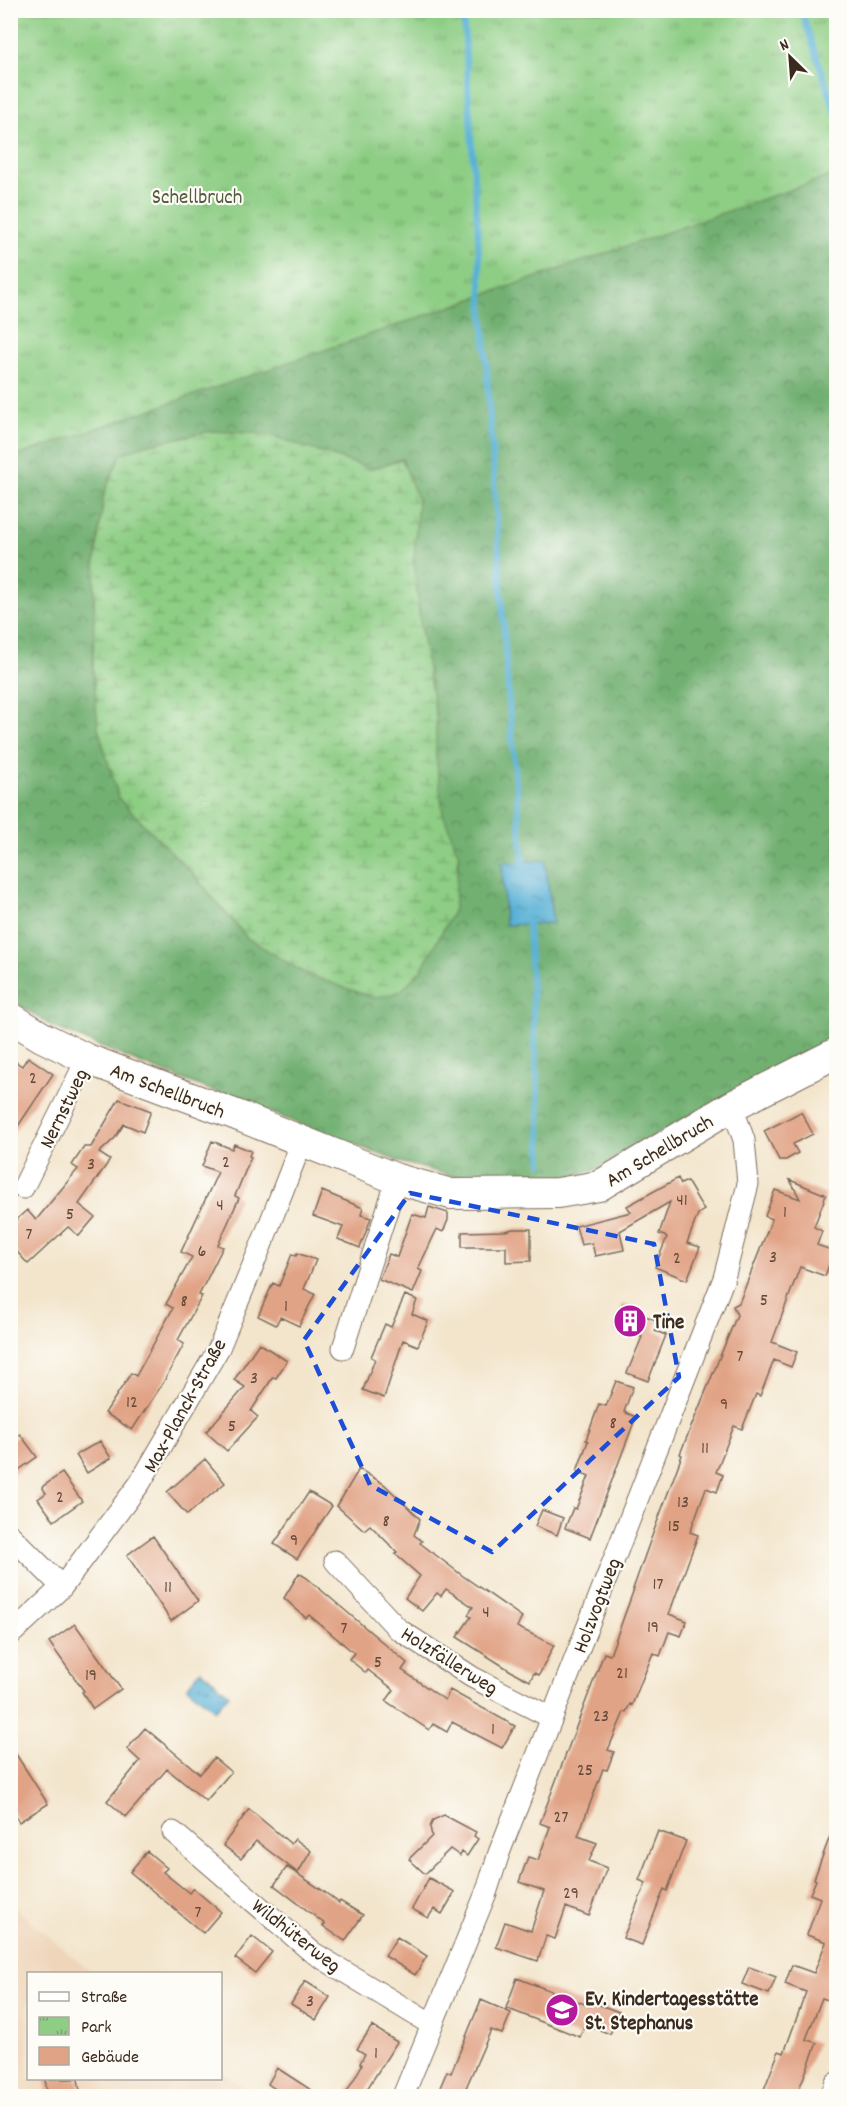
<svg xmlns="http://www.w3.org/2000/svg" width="847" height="2107" font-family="Dekko,sans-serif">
<defs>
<pattern id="forest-crowns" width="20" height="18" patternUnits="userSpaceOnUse" patternTransform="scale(1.5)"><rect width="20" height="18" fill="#72b072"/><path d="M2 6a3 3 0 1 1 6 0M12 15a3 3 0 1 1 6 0" fill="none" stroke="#5f8f5d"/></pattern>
<pattern id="wetland-marsh" width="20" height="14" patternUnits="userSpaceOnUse" patternTransform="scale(1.5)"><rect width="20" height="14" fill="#8dcd84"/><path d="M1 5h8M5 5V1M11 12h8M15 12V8" fill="none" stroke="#74a76b"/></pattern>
<pattern id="park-tufts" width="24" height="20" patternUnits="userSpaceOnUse" patternTransform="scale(1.5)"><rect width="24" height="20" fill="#8dcd84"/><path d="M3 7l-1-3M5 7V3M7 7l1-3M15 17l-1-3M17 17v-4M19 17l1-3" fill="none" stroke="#74a76b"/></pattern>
<pattern id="water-ripples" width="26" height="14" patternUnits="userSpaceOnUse" patternTransform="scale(1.5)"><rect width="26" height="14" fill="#59b1d6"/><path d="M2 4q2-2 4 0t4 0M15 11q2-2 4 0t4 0" fill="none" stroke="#4b90ad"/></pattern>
</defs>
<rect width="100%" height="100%" fill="#fdfcf7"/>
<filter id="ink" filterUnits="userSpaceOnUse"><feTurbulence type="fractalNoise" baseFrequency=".0167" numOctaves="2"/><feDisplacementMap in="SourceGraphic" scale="12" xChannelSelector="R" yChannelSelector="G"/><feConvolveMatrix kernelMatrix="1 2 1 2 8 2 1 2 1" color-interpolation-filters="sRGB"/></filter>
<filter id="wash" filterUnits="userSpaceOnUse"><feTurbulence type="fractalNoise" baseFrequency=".008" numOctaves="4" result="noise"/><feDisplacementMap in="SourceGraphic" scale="24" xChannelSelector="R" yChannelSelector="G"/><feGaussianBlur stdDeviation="1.35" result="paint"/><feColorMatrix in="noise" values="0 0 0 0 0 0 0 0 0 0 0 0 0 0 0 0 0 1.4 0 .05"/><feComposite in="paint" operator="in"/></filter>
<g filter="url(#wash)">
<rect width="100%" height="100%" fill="#f3e5cc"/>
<!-- built -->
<path fill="#efd6bb" d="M 10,1904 L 92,1973 L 28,1974 L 28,2078 L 220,2078 L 221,2071 L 255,2096 L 11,2096 Z"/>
<!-- forest -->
<path fill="url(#forest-crowns)" stroke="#566d48" stroke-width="1.5" d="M 836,77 L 836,1039 L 734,1091 L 593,1171 L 557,1180 L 489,1178 L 453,1176 L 400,1162 L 142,1064 L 51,1026 L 11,999 L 11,155 Z"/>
<!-- wetland -->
<path fill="url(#wetland-marsh)" stroke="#647c51" stroke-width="1.5" d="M 212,431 L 267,434 L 371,469 L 402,459 L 418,500 L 414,560 L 420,622 L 436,716 L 436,757 L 443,813 L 459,855 L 454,910 L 421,970 L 400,992 L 374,998 L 306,974 L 247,938 L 194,875 L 119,799 L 98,728 L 93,669 L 95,562 L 104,493 L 121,454 L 144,445 Z"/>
<!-- park -->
<path fill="url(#park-tufts)" stroke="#647c51" stroke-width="1.5" d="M 10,11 L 836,11 L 836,174 L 11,458 Z"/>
<!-- water -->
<path fill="url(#water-ripples)" stroke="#4a6e7a" stroke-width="1.5" d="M 545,860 L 553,923 L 505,925 L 502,863 Z
M 201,1670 L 229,1694 L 215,1710 L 187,1687 Z"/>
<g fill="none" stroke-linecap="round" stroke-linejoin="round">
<!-- stream -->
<path stroke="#59b1d6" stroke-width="6" d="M 463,10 L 508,691 L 523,862
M 801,10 L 836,114
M 528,924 L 542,1163"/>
</g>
<g id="blocks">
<!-- building -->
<path fill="#e1a385" d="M 28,1057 L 53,1074 L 10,1138 L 10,1058 L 22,1066 Z
M 119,1099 L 151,1111 L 143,1132 L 124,1124 L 115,1138 L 99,1153 L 110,1160 L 79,1204 L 95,1217 L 79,1236 L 68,1227 L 28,1264 L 10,1244 L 10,1225 L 27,1210 L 36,1220 L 78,1169 L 72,1165 L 84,1147 L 91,1147 Z
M 801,1112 L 813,1134 L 793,1144 L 798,1153 L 786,1160 L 779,1160 L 764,1131 Z
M 212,1141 L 232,1149 L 234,1144 L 251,1151 L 249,1156 L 251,1157 L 235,1196 L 239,1198 L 218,1245 L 223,1247 L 199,1295 L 202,1296 L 178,1340 L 184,1344 L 163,1383 L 132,1430 L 105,1413 L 131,1373 L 136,1376 L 173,1308 L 166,1304 L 192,1257 L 181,1252 L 218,1172 L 202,1166 Z
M 678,1178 L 681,1184 L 687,1181 L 704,1210 L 698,1214 L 687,1243 L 700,1247 L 687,1280 L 655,1267 L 667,1237 L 659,1234 L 670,1202 L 620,1231 L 624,1250 L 595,1256 L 592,1243 L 581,1245 L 576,1226 L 631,1212 L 627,1206 Z
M 790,1180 L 826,1195 L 814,1227 L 822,1231 L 817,1245 L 834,1251 L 825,1276 L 800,1267 L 772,1342 L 797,1352 L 791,1367 L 774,1360 L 760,1396 L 756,1394 L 742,1429 L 734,1426 L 716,1472 L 723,1475 L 717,1492 L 706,1488 L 690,1532 L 698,1535 L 669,1614 L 687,1621 L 681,1636 L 669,1632 L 660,1656 L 653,1653 L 632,1705 L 630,1704 L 626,1712 L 624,1712 L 608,1750 L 614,1752 L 607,1770 L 603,1769 L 578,1836 L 597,1843 L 589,1861 L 607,1868 L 589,1916 L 566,1907 L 555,1939 L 546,1936 L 538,1961 L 496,1947 L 505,1922 L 531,1931 L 544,1891 L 519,1882 L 528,1857 L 538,1860 L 550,1827 L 540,1823 L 604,1653 L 610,1655 L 634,1589 L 633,1589 L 649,1544 L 682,1455 L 680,1454 L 737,1315 L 733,1306 L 739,1303 L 772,1219 L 765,1216 L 775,1190 L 800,1199 Z
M 322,1191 L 363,1208 L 361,1215 L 371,1218 L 360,1248 L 338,1239 L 343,1227 L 313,1216 Z
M 429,1207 L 448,1213 L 448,1220 L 443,1232 L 437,1229 L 418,1269 L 422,1271 L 413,1293 L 379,1279 L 389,1254 L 397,1257 L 412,1214 L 426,1218 Z
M 513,1229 L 531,1229 L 531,1261 L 506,1262 L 506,1247 L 462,1247 L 462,1232 L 505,1231 Z
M 297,1253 L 316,1260 L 304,1289 L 315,1294 L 299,1326 L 280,1317 L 276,1325 L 258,1316 L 273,1283 L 279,1286 L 292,1254 L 296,1256 Z
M 405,1295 L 417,1300 L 412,1314 L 428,1321 L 418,1346 L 403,1340 L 384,1398 L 363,1390 L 375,1359 L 371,1357 L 385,1324 L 391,1327 Z
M 623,1304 L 636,1309 L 637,1313 L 659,1321 L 655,1331 L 666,1335 L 648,1381 L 627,1373 L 642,1337 L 615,1327 Z
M 259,1343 L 287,1361 L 276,1378 L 273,1377 L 251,1411 L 258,1417 L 227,1451 L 206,1432 L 245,1387 L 234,1380 Z
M 616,1381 L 633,1387 L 624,1412 L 636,1417 L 590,1538 L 565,1528 L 573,1508 L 576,1509 L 589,1476 L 577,1471 L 588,1441 L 586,1440 L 599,1404 L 606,1406 Z
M 20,1434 L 37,1457 L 10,1476 L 10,1441 Z
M 100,1441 L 111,1458 L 87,1473 L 76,1455 Z
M 205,1459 L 225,1483 L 187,1515 L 167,1492 Z
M 359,1469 L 384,1484 L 420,1519 L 414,1535 L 422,1541 L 420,1543 L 463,1576 L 522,1617 L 517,1627 L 554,1645 L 539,1675 L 534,1673 L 530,1681 L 511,1671 L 457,1637 L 471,1617 L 468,1615 L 473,1607 L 446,1589 L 441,1596 L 437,1593 L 422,1611 L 405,1598 L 420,1576 L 395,1554 L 397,1552 L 370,1525 L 364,1530 L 337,1506 Z
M 62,1473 L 82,1501 L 54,1521 L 38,1499 L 46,1493 L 42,1487 Z
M 309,1492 L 332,1506 L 297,1559 L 274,1544 Z
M 542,1510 L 563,1518 L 557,1535 L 535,1526 Z
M 153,1536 L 198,1601 L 171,1621 L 127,1555 Z
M 299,1573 L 307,1578 L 407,1663 L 402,1670 L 445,1700 L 450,1690 L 515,1726 L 502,1748 L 452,1722 L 447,1732 L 433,1724 L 429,1730 L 386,1701 L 394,1690 L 368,1670 L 366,1673 L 349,1659 L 354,1653 L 309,1615 L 306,1618 L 284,1598 Z
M 75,1624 L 121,1689 L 93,1709 L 82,1692 L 84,1691 L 49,1642 Z
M 145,1728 L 200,1774 L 214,1758 L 231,1772 L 206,1801 L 167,1769 L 126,1817 L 107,1801 L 140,1761 L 127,1749 Z
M 10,1745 L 48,1804 L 19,1822 L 10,1808 Z
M 249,1809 L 291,1844 L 295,1839 L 311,1851 L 298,1873 L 256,1841 L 241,1859 L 223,1845 Z
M 444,1815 L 476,1832 L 474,1836 L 478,1839 L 467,1856 L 462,1852 L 460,1856 L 450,1849 L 425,1874 L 409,1859 L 432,1836 L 430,1827 L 433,1820 Z
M 835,1823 L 837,1823 L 837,2003 L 822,1998 L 806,2039 L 817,2043 L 796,2097 L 761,2097 L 779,2051 L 784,2053 L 806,1992 L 785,1984 L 792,1965 L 814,1973 L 826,1942 L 807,1935 L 820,1898 L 810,1894 L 816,1880 L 814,1879 Z
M 658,1831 L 686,1841 L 667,1891 L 664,1889 L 642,1945 L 623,1938 L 646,1883 L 639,1880 Z
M 147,1851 L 167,1868 L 163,1872 L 189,1893 L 193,1888 L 221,1912 L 203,1933 L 130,1872 Z
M 287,1867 L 322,1890 L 339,1903 L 340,1901 L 363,1915 L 345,1941 L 323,1926 L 325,1924 L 274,1885 Z
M 429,1878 L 455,1892 L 442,1914 L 434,1909 L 428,1918 L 412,1909 Z
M 252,1936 L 272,1952 L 255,1973 L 235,1958 Z
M 397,1937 L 427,1956 L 415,1975 L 385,1956 Z
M 749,1967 L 776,1977 L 769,1994 L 742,1984 Z
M 517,1978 L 590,2006 L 592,2002 L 619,2012 L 610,2034 L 585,2024 L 580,2037 L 506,2008 Z
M 305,1981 L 330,1997 L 316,2020 L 291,2004 Z
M 481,2000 L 511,2013 L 502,2034 L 491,2030 L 462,2097 L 436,2097 L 447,2071 L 451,2073 Z
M 372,2026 L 397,2042 L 362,2097 L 344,2097 L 362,2065 L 360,2063 L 365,2054 L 357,2049 Z
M 277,2068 L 322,2097 L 287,2097 L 268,2084 Z
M 45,2079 L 78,2079 L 81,2097 L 48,2097 Z"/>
</g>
</g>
<g filter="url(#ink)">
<use href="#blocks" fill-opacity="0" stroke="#7b6b5b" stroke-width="1.5"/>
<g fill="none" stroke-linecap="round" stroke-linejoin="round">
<defs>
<path id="street" d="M 23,1188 L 87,1059
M 343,1348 L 397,1179
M 10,1535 L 62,1587
M 335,1561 L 398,1629 L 472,1677 L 552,1718
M 10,1635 L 62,1587 L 140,1483 L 219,1348 L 265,1236 L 302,1141
M 173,1832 L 312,1952 L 432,2025
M 403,2096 L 486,1893 L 499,1853 L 724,1278 L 748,1184 L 744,1140 L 732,1106
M 831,2096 L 836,2083"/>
<path id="secondary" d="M 10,1017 L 42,1037 L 87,1059 L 234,1114 L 397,1179 L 451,1194 L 558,1193 L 599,1186 L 732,1106 L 836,1053"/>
</defs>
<!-- street casing -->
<use href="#street" stroke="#7b6b5b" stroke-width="23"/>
<!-- secondary casing -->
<use href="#secondary" stroke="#7b6b5b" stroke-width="32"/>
<!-- street -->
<use href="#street" stroke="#fff" stroke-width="21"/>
<!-- secondary -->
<use href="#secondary" stroke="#fff" stroke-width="30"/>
</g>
</g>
<!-- marked area -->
<path fill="none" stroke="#1d4ed8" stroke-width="4.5" stroke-dasharray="12 8" stroke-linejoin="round" d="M 410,1193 L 654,1244 L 679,1377 L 492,1552 L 370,1485 L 304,1340 Z"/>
<!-- icons -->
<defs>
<symbol id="building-disc" viewBox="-11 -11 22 22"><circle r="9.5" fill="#b5179e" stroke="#fdfcf7"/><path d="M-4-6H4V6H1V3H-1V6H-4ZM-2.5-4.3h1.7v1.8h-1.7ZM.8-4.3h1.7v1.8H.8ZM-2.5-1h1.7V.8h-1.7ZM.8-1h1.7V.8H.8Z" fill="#fff"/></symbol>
<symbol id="school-disc" viewBox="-11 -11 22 22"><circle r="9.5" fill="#b5179e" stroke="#fdfcf7"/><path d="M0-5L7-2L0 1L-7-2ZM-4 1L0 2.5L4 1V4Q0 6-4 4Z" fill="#fff"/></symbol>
</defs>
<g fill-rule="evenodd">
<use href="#building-disc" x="611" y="1302" width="38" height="38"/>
<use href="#school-disc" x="543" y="1991" width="38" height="38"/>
</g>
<g text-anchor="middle" stroke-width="4.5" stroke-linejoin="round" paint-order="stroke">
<!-- number labels -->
<g font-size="18" fill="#644838">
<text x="33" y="1083">2</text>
<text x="226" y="1167">2</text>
<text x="91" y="1169">3</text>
<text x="682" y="1205">41</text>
<text x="220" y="1210">4</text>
<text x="785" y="1217">1</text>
<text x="70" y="1219">5</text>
<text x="29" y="1239">7</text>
<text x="202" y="1256">6</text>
<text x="773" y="1262">3</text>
<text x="677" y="1263">2</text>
<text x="764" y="1305">5</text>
<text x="184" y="1306">8</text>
<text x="286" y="1311">1</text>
<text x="740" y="1361">7</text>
<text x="254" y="1383">3</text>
<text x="132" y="1407">12</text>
<text x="724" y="1409">9</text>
<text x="613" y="1428">8</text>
<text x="232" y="1431">5</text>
<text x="705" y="1453">11</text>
<text x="60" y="1502">2</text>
<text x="683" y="1507">13</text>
<text x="386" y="1526">8</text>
<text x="674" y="1531">15</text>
<text x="294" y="1545">9</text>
<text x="658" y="1589">17</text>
<text x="168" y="1592">11</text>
<text x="486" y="1617">4</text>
<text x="653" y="1632">19</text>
<text x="344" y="1633">7</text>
<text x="378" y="1667">5</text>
<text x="622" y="1678">21</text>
<text x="91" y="1680">19</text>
<text x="601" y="1721">23</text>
<text x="493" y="1734">1</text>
<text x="585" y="1775">25</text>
<text x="561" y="1822">27</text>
<text x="571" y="1898">29</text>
<text x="198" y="1917">7</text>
<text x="310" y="2006">3</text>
<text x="376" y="2058">1</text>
</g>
<!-- park labels -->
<g font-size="21" fill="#545b3d" stroke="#fdfcf7">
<text x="197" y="203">Schellbruch</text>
</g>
<!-- street labels -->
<g font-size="21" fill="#3b2a1e" stroke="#fdfcf7">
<text transform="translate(168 1090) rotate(21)" y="7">Am Schellbruch</text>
<text transform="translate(63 1108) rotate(-64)" y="7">Nernstweg</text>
<text transform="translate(659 1150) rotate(-31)" y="7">Am Schellbruch</text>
<text transform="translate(184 1405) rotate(-61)" y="7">Max-Planck-Straße</text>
<text transform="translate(596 1605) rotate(-69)" y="7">Holzvogtweg</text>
<text transform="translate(450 1660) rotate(32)" y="7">Holzfällerweg</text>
<text transform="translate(297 1935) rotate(38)" y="7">Wildhüterweg</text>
</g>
<!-- poi labels -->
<g font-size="21" font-weight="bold" fill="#3b2a1e" stroke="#fdfcf7" text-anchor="start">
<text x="653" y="1328">Tine</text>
<text x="585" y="2005">Ev. Kindertagesstätte<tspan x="585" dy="24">St. Stephanus</tspan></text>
</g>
</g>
<!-- margin -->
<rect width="847" height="2107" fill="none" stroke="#fdfcf7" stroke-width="36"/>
<!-- legend -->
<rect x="27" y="1972" width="195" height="108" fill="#fdfcf7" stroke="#afa8a0" stroke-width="1.5"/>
<rect x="39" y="1992" width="30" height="9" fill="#ffffff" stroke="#afa8a0" stroke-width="1.5"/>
<text x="81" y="2002" font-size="18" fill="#3b2a1e">Straße</text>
<rect x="39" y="2017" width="30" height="18" fill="url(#park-tufts)" stroke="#afa8a0" stroke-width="1.5"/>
<text x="81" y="2032" font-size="18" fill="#3b2a1e">Park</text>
<rect x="39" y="2047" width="30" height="18" fill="#e1a385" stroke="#afa8a0" stroke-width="1.5"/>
<text x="81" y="2062" font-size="18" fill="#3b2a1e">Gebäude</text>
<!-- north arrow -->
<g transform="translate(790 57) rotate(335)" stroke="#fdfcf7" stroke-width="4.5" paint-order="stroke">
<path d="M0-4.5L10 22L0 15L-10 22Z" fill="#3b2a1e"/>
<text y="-9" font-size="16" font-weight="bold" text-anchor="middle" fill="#3b2a1e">N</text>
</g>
</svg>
